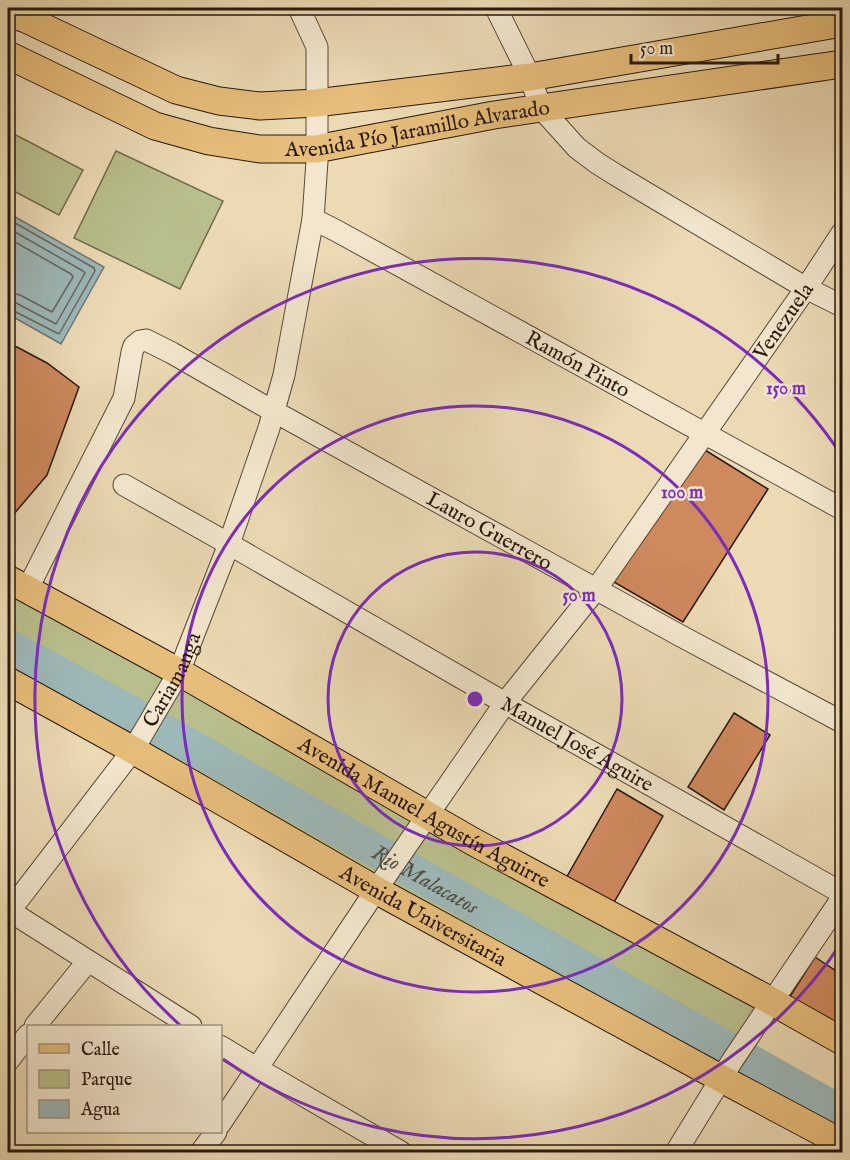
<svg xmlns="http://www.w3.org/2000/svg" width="850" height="1160" font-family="'IM FELL English',serif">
<rect width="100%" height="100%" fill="#ebdab4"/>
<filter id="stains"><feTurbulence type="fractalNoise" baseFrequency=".00333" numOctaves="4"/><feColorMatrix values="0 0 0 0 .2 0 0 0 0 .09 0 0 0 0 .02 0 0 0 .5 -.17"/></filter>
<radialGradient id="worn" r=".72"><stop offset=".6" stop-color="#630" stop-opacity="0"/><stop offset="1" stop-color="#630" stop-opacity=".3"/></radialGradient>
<!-- green -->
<path fill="#b9bf8c" stroke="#706c4c" stroke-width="1.5" d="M 12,133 L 83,170 L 59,215 L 8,188 L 8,141 Z
M 116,151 L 223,201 L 180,289 L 74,238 Z
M 8,579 L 773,1002 L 722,1079 L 8,681 Z"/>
<!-- water -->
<path fill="#9db8b8" stroke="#6e7874" stroke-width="1.5" d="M 8,213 L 104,267 L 61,344 L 8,314 Z"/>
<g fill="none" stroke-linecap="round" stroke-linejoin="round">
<!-- shore -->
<path stroke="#626862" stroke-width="1.5" d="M 8,219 L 94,268 L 95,271 L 59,334 L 12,310 L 8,309
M 8,228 L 83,271 L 85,273 L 56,324 L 16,303 L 8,301
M 8,238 L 71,274 L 73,277 L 52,312 L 20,295 L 8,292"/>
<!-- river -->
<path stroke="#9db8b8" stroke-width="34" id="s1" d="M 8,646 L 135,715 L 842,1113"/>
</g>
<!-- building -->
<path fill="#ce895d" stroke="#27180d" stroke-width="1.5" d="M 8,344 L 17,347 L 47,363 L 79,387 L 47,475 L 8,521 Z
M 705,450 L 768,489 L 683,622 L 614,582 Z
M 734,713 L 770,735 L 724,810 L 688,787 Z
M 617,789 L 663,816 L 608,913 L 561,887 Z
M 815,957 L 842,975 L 842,1030 L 789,998 Z"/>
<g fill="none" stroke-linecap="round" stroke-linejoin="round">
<defs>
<g id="minor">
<path d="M 496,8 L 530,77 L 541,108 L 577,148 L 597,163 L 616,175 L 806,288 L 842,306"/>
<path id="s2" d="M 313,219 L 335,230 L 842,509"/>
<path id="s3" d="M 124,485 L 229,544 L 505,703 L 842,893"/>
<path id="s4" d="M 27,590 L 124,398 L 132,352 L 134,346 L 140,341 L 146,340 L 172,353 L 257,402 L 679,635 L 842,722"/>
<path d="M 8,910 L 191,1026"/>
<path id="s5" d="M 8,913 L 133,750 L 179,672 L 229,544 L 269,428 L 284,375 L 313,219 L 317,161 L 317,47 L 299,8"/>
<path d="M 35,1026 L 88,961"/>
<path d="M 220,1046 L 258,1069 L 401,1152"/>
<path d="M 8,1061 L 28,1035"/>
<path id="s6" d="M 220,1124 L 376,890 L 505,703 L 597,588 L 806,288 L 842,233"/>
<path d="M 201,1152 L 216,1132"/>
<path d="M 676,1152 L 732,1061 L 842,898"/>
</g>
<g id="major">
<path d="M 8,13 L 26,19 L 176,90 L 219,101 L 260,106 L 316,103 L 530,77 L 842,23"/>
<path id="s7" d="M 8,55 L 155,126 L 209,141 L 260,149 L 316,149 L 494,115 L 842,64"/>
<path id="s8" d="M 8,579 L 179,672 L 472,841 L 773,1002 L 842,1041"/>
<path id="s9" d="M 8,681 L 133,750 L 376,890 L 722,1079 L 842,1143"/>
</g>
</defs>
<!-- minor casing -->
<use href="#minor" stroke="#584837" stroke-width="23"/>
<!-- major casing -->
<use href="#major" stroke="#27180d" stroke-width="29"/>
<!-- minor -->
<use href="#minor" stroke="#f2e7ce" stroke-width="21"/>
<!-- major -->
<use href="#major" stroke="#e6bd7a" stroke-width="27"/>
</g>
<!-- distance rings -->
<g fill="none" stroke="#7b2cbf" stroke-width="3">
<circle cx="475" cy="699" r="147"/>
<circle cx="475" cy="699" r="293"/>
<path d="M842 942A440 440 0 0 1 223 1059M181 1026A440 440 0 1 1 842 456"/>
</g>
<g text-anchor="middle" stroke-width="5" stroke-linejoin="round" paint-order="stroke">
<!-- street labels -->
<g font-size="21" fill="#27180d" stroke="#f2e7ce">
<text dy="7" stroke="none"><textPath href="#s7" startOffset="430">Avenida Pío Jaramillo Alvarado</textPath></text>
<text dy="7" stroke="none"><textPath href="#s6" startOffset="981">Venezuela</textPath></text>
<text dy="7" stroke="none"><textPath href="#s2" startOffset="302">Ramón Pinto</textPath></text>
<text dy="7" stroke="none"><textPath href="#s4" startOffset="675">Lauro Guerrero</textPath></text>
<text dy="7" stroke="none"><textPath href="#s5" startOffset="286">Cariamanga</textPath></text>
<text dy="7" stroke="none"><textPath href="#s3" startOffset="522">Manuel José Aguire</textPath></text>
<text dy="7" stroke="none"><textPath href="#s8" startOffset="477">Avenida Manuel Agustín Aguirre</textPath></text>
<text dy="7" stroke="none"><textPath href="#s9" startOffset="477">Avenida Universitaria</textPath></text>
</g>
<!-- water labels -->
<g font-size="22" font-style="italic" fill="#505049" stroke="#f2e7ce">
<text dy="8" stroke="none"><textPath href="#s1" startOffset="478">Rio Malacatos</textPath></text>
</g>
</g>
<circle cx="475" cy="699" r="9" fill="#7b2cbf" stroke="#f2e7ce" stroke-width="3"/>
<g font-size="18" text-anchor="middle" font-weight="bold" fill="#7b2cbf" stroke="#f2e7ce" stroke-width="5" stroke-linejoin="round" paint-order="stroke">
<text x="786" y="394">150 m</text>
<text x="682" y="498">100 m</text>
<text x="579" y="601">50 m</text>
</g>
<!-- margin -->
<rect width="850" height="1160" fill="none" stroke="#ebdab4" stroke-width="30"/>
<rect x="9" y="9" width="832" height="1142" fill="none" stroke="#27180d" stroke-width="3"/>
<rect x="15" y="15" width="820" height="1130" fill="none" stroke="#27180d" stroke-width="1.5"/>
<!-- legend -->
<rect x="27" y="1025" width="195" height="108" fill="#f2e7ce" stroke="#a19481" stroke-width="1.5"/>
<rect x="39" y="1044" width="30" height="9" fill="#e6bd7a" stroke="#a19481" stroke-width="1.5"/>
<text x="81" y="1055" font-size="18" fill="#27180d">Calle</text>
<rect x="39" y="1070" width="30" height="18" fill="#b9bf8c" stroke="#a19481" stroke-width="1.5"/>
<text x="81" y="1085" font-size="18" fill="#27180d">Parque</text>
<rect x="39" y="1100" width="30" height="18" fill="#9db8b8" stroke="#a19481" stroke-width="1.5"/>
<text x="81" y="1115" font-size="18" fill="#27180d">Agua</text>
<!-- scale -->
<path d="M631 54v9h147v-9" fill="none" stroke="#27180d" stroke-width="3"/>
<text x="640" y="54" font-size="18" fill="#27180d" stroke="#f2e7ce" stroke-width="4.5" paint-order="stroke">50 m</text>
<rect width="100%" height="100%" filter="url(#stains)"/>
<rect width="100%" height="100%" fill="url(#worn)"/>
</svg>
